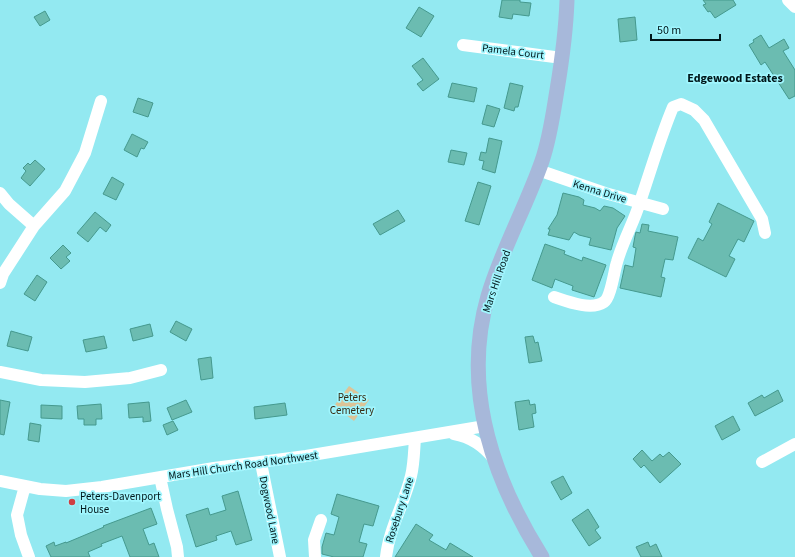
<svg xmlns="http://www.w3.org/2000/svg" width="795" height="557" font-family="'Source Sans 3',sans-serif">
<rect width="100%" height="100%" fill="#93e9f1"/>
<!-- green -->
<path fill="#dcc497" d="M 349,386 L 369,400 L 354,421 L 334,406 Z"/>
<!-- building -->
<path fill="#6bbcb1" stroke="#45998e" d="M 502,0 L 520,0 L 520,2 L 531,3 L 529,16 L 513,14 L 512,19 L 499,17 Z
M 703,0 L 733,0 L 736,5 L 715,18 L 710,11 L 708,12 L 703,5 L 706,4 Z
M 419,7 L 434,16 L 421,37 L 406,28 Z
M 45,11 L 50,20 L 40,26 L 34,17 Z
M 635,17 L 637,40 L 620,42 L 618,19 Z
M 761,35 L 769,48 L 784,39 L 789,48 L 783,51 L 795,70 L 795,96 L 789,99 L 765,62 L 761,65 L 749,45 L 754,42 L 753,40 Z
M 423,58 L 439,79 L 423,91 L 417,84 L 423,80 L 412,66 Z
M 452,83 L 477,88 L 474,102 L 448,97 Z
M 510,83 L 523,86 L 518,107 L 515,107 L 514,111 L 504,108 Z
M 138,98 L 153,103 L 148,117 L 133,112 Z
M 487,105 L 500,109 L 494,127 L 482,124 Z
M 132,134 L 148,142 L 144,149 L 141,148 L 137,157 L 124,150 Z
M 489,138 L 502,141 L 495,173 L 482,169 L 484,161 L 479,160 L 481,152 L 486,153 Z
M 451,150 L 467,153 L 464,165 L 448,162 Z
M 35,160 L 45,169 L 30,186 L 21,178 L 26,171 L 23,168 L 28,163 L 30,165 Z
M 112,177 L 124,184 L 116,200 L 103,194 Z
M 478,182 L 491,186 L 479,225 L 465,221 Z
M 563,193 L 579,197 L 584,200 L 583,205 L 595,208 L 600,211 L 604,206 L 613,208 L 625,216 L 617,228 L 611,250 L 589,245 L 591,238 L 579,235 L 574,232 L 569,240 L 548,235 L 550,229 L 548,229 L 557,215 Z
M 718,203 L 754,221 L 744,242 L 738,239 L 729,256 L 735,259 L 726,277 L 688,258 L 698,238 L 703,241 L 712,224 L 709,222 Z
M 398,210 L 405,221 L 380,235 L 373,224 Z
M 95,212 L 111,225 L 106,232 L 100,227 L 88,242 L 77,233 Z
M 642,224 L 649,225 L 648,231 L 678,237 L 673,260 L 665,259 L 661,277 L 665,278 L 661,297 L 620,288 L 625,265 L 633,267 L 636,248 L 633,247 L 635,236 L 636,232 L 640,233 Z
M 545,244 L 565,251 L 564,254 L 582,261 L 583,257 L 606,265 L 594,297 L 572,290 L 573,286 L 555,279 L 552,288 L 532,280 Z
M 63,245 L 71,253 L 66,257 L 70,261 L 61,269 L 50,258 Z
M 37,275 L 47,282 L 35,301 L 24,294 Z
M 176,321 L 192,329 L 186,341 L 170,332 Z
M 150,324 L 153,336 L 133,341 L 130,329 Z
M 11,331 L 32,337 L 28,351 L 7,346 Z
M 104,336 L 107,348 L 86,352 L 83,340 Z
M 533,336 L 535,343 L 538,342 L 542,361 L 529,363 L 525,337 Z
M 211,357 L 213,378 L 201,380 L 198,359 Z
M 778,390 L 783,401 L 755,416 L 748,403 L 762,395 L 764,398 Z
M 0,400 L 10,402 L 4,435 L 0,434 Z
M 186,400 L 192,412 L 172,420 L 167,408 Z
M 529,400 L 530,405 L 535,404 L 536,413 L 532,414 L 534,427 L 519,430 L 515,402 Z
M 149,402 L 151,421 L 143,422 L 143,417 L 129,418 L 128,404 Z
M 285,403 L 287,415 L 255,419 L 254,407 Z
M 101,404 L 102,419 L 96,419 L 96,425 L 84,425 L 84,419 L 78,419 L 77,406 Z
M 41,405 L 62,406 L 62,419 L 41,418 Z
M 733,416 L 740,430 L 722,440 L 715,426 Z
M 173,421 L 178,430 L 167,435 L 163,425 Z
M 30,423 L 41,425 L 39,442 L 28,440 Z
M 642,450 L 652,461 L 660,454 L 663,457 L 669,452 L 681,464 L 660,483 L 644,465 L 641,468 L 633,459 Z
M 563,476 L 572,493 L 561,500 L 551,482 Z
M 238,491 L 252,540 L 236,545 L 231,531 L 216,536 L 217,540 L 196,547 L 186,515 L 208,508 L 210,515 L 226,510 L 222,496 Z
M 337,494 L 379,506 L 373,526 L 364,524 L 359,542 L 367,544 L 363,557 L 334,557 L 322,554 L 322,547 L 326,533 L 334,535 L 339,517 L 331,514 Z
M 151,508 L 157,524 L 143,529 L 149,545 L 154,543 L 159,557 L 130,557 L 122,536 L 101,544 L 102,546 L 88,552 L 90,557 L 51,557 L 46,546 L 54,542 L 55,546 L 66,542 L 66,543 L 104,527 L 103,526 Z
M 588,509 L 599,527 L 595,530 L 601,538 L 589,546 L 572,520 Z
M 416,524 L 433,535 L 429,540 L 446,550 L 450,543 L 473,557 L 395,557 Z
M 648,542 L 650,547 L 656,544 L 662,557 L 641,557 L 636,547 Z"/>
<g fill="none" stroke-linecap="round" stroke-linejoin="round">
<!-- minor -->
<path stroke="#fff" stroke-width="12" d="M 788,0 L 795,7
M 463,45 L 562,58
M 538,170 L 605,193 L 663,209
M 0,193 L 9,204 L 34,226
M 0,283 L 3,274 L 34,226 L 65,191 L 85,153 L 101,101
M 554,297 C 566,301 591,311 604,302 C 611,297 614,271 617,262 C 623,241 634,222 640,202 C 651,170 660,138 673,107 L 681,104 L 694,110 L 704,120 L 762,219 L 765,233
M 0,372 L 41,380 L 85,382 L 130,378 L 161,370
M 454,434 C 471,437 483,445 494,459
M 762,462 L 795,444
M 261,463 L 280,557
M 160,477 L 167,509 L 177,547 L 178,557
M 0,481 L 40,489 L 66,491 L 102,487 L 214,468 L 306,456 L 485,426
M 25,486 L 17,515 L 21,535 L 29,557
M 315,557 L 314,540 L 321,520
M 386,557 C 389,529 404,504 411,476 C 414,464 414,451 415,438"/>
<!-- major -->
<path stroke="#a7b8da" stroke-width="15" d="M 542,557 C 493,479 461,389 488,296 C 502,249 526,207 542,161 C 550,138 553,114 557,90 C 562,60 566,30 567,0"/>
</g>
<!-- markers -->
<circle fill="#cf3f42" stroke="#a0f6fe" stroke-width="1.5" cx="72" cy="502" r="4"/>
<g text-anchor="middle" stroke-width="3.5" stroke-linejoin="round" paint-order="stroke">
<!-- street labels -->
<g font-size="11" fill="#00171a" stroke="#a0f6fe">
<text transform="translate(513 51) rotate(7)" y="4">Pamela Court</text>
<text transform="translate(600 191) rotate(17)" y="4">Kenna Drive</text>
<text transform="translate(496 281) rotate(-71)" y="4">Mars Hill Road</text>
<text transform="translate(243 465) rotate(-8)" y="4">Mars Hill Church Road Northwest</text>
<text transform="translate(270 510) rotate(79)" y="4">Dogwood Lane</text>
<text transform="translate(399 510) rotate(-72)" y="4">Rosebury Lane</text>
</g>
<!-- park labels -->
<g font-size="11" fill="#382b11" stroke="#a0f6fe">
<text x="352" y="401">Peters<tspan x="352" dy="13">Cemetery</tspan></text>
</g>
<!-- poi labels -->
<g font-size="11" fill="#00171a" stroke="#a0f6fe" text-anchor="start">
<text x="80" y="500">Peters-Davenport<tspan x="80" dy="13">House</tspan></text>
</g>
<!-- neighbourhood labels -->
<g font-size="12" font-weight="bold" fill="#00171a" stroke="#a0f6fe">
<text x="735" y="82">Edgewood Estates</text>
</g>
</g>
<!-- scale -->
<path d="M651 34v6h69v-6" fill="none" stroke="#00171a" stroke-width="2"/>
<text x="657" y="34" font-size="12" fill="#00171a" stroke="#a0f6fe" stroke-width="3" paint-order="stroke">50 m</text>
</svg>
